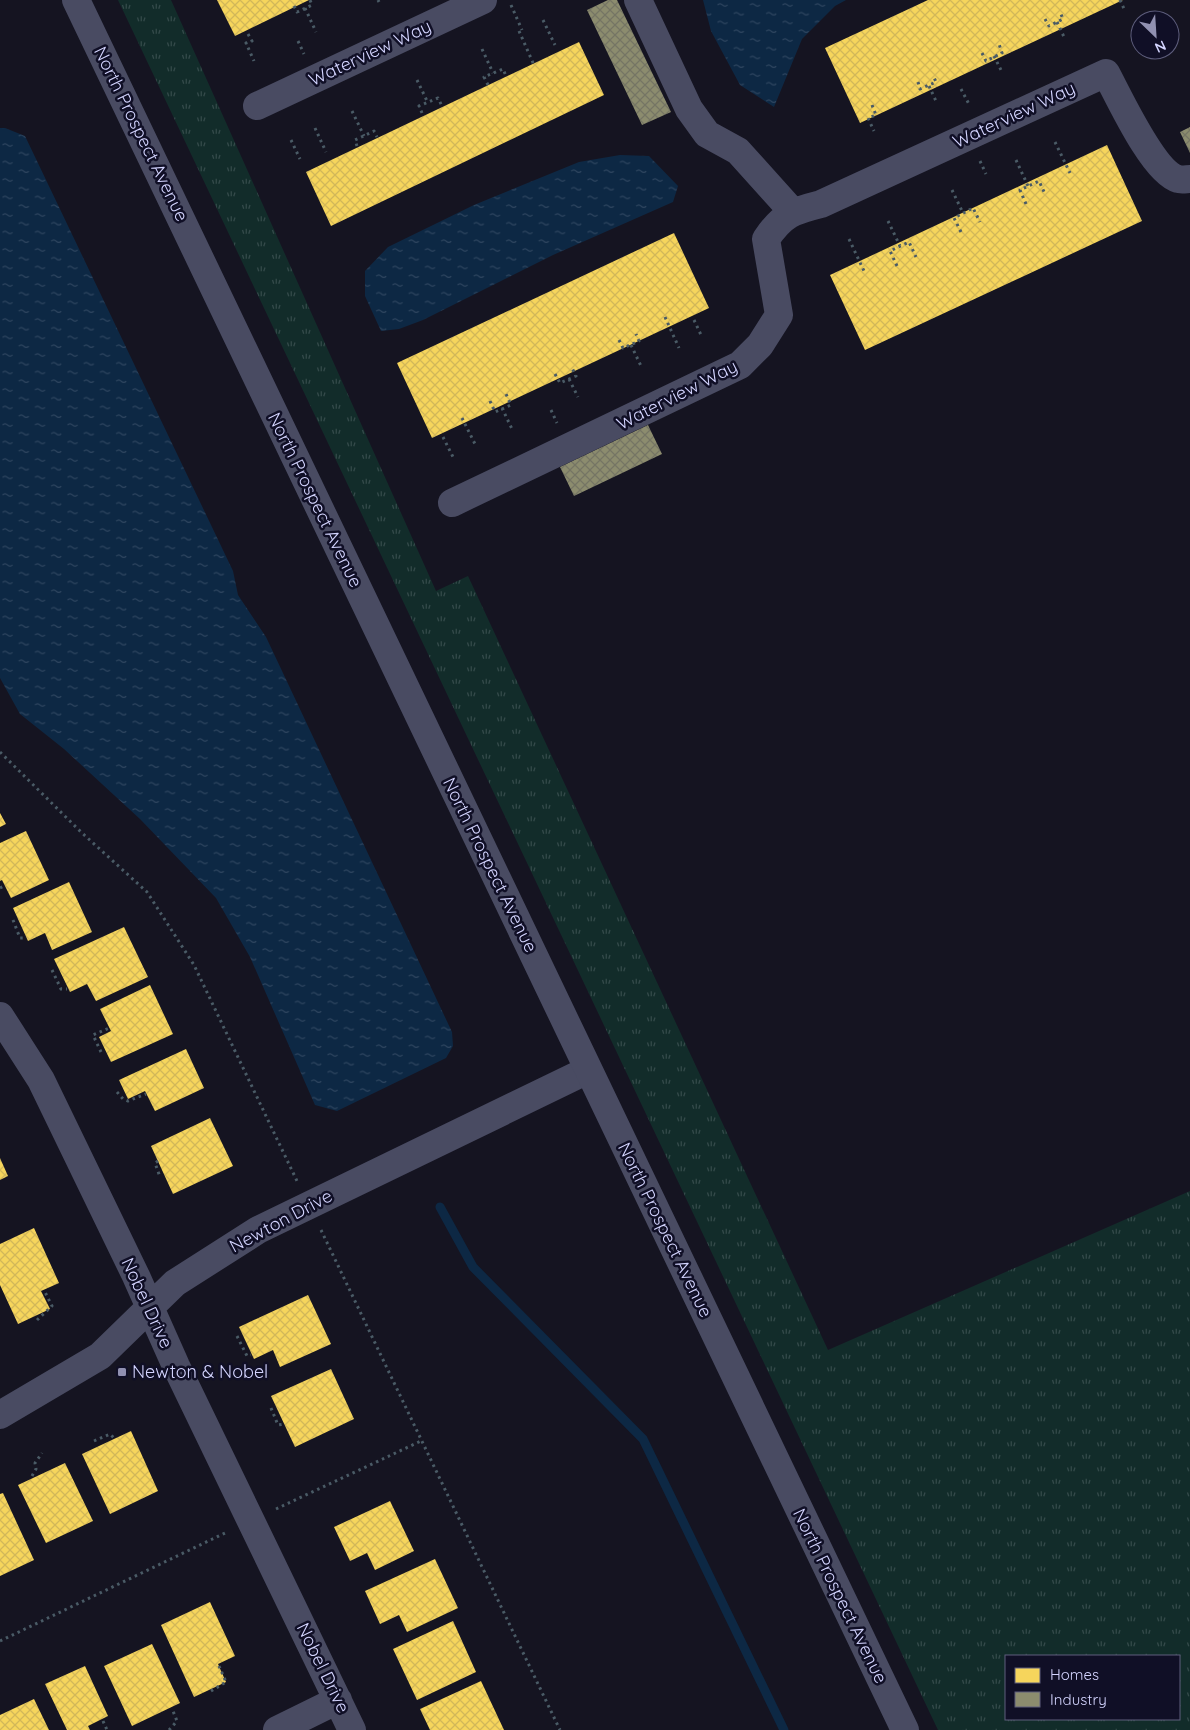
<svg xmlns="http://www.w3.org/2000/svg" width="1190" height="1730" font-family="Quicksand,sans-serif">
<defs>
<pattern id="grass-tufts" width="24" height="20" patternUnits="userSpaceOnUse" patternTransform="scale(1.25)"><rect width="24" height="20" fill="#122c2a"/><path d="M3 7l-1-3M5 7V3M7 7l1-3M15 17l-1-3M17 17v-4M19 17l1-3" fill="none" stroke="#344a4a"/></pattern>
<pattern id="water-ripples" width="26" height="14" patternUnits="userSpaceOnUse" patternTransform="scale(1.25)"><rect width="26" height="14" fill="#0d2844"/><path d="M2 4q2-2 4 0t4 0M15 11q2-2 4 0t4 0" fill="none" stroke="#2f4660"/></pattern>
<pattern id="homes-cross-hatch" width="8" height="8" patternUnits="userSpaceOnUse" patternTransform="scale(1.25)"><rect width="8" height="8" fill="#f6d55c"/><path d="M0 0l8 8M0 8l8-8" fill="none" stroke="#d2b759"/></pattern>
<pattern id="industry-cross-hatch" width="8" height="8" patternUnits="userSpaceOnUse" patternTransform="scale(1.25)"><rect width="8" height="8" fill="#8c8c6e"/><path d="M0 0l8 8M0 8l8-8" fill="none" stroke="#757564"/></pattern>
</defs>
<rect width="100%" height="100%" fill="#151421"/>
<!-- grass -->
<path fill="url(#grass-tufts)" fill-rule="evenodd" d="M 118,0 L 171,0 L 436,591 L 468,576 L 828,1350 L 1190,1191 L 1190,1730 L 938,1730 ZM 1006,1656 L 1179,1656 L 1179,1719 L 1006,1719 Z"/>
<!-- water -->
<path fill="url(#water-ripples)" d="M 703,0 L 846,0 L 835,6 L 802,39 L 774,107 L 740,85 L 711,31 Z
M 0,128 L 5,128 L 25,136 L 233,571 L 238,595 L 266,637 L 452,1032 L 453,1046 L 446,1058 L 337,1111 L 315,1105 L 250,957 L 216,898 L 140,819 L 64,749 L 20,714 L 0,678 Z
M 620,155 L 649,156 L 678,186 L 673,202 L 553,255 L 423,320 L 399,329 L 381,331 L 365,296 L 365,271 L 388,247 L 474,205 L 579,162 Z"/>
<!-- homes -->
<path fill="url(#homes-cross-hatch)" d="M 217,0 L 309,0 L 235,36 Z
M 928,0 L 1123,0 L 860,123 L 825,48 Z
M 579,42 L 604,95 L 331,226 L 306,172 Z
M 1107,145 L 1142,221 L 865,350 L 830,275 Z
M 674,233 L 709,308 L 432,438 L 397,363 Z
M 0,813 L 6,824 L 0,827 Z
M 26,831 L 49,880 L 11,898 L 2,880 L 0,881 L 0,843 Z
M 69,882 L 92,932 L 52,950 L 45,933 L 28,941 L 13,908 Z
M 124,927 L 148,977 L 96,1001 L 87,984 L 70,992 L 54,959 Z
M 150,985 L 173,1034 L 111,1062 L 99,1037 L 111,1031 L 100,1009 Z
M 186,1049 L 204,1088 L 155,1111 L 145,1091 L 128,1099 L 119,1080 Z
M 210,1118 L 233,1166 L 173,1194 L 151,1146 Z
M 0,1158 L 8,1176 L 0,1180 Z
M 34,1228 L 59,1283 L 41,1291 L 50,1309 L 18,1324 L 0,1285 L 0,1244 Z
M 308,1295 L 331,1344 L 280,1367 L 273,1350 L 254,1359 L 239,1327 Z
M 331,1369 L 354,1419 L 295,1447 L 271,1396 Z
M 131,1431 L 158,1491 L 110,1514 L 82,1454 Z
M 65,1463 L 93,1521 L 46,1543 L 18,1485 Z
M 3,1493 L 34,1560 L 0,1576 L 0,1494 Z
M 390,1501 L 414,1551 L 375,1570 L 367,1553 L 350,1561 L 334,1527 Z
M 435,1559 L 458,1608 L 407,1632 L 399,1615 L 380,1624 L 365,1591 Z
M 210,1602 L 235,1656 L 218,1664 L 226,1682 L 194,1697 L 161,1625 Z
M 453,1621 L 476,1672 L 417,1700 L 393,1649 Z
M 152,1644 L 180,1703 L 132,1726 L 104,1666 Z
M 85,1666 L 108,1716 L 88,1726 L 90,1730 L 67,1730 L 45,1684 Z
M 481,1681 L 504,1730 L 430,1730 L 420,1709 Z
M 34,1699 L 49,1730 L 0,1730 L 0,1715 Z"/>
<!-- industry -->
<path fill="url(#industry-cross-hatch)" d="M 608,0 L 617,0 L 671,112 L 642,125 L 587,10 Z
M 1190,127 L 1190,153 L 1180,132 Z
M 648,425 L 662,454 L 574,496 L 560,467 Z"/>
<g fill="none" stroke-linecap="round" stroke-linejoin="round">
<!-- stream -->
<path stroke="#0d2844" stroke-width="9" d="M 440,1207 L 473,1267 L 643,1439 L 784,1730"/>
<!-- path -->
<path stroke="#4a5b66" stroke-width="3" stroke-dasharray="2.5 4" stroke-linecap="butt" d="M 378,0 L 379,2
M 1120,0 L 1125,11
M 511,5 L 522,30
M 294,6 L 297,12 L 312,5 L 310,0
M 305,8 L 316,32
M 1045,19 L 1049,26 L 1063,19 L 1060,12
M 543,20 L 555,45
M 1057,22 L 1065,39
M 519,31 L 534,65
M 248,34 L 252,41 L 246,43 L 254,61
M 298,41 L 304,54
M 482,49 L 493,73
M 982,53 L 986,61 L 1002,53 L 999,44
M 994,56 L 1001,70
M 417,80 L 428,103
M 918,82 L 920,89 L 936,82 L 933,75
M 488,85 L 484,77 L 503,69 L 506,76
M 929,86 L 936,101
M 961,89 L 970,106
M 872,105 L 876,115 L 868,118 L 874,131
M 352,111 L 364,136
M 422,113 L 419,106 L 438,98 L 442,106
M 315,128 L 326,152
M 291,140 L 300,159
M 1055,142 L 1070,173
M 357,146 L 355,140 L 374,131 L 377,137
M 1016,160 L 1028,186
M 980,161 L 986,174
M 952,190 L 963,213
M 1026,204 L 1020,190 L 1039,181 L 1045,194
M 888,221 L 900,246
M 961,232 L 954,218 L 973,208 L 980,222
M 849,239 L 864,271
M 897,266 L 890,251 L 909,242 L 916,257
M 665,317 L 679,348
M 694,320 L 702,337
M 619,340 L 623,348 L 639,341 L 636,334
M 631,345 L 641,366
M 555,374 L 560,383 L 576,376 L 572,368
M 569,379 L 578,397
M 490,401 L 495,412 L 511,405 L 506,394
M 502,408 L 512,429
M 551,410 L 557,423
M 462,418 L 476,446
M 443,437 L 453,457
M 0,752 L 81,832 L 147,892 L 194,965 L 297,1181
M 0,888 L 4,886
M 13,920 L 20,938 L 26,938
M 52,970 L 61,989 L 67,989
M 101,1052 L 93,1035 L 109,1028
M 117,1092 L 123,1099 L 128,1101 L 146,1094
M 158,1161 L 155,1163 L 160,1177
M 321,1230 L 560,1730
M 37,1320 L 52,1306 L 45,1292
M 237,1336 L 247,1356 L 251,1355
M 271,1408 L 278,1425 L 284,1424
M 94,1441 L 110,1434 L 114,1438
M 32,1476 L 36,1469 L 35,1463 L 42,1453
M 276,1509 L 421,1441
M 0,1641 L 225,1533
M 211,1691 L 226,1682 L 219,1666
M 103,1721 L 107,1730
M 169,1730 L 177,1721 L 173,1711"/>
<!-- minor -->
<path stroke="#494b62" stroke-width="28" d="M 638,0 L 689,109 L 707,134 L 738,151 L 792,211
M 257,106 L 483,0
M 452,503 L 740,365 L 760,345 L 779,315 L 766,239 C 783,214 793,211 821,204 L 1106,73 C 1119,97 1153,172 1178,179 C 1181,180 1187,179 1190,179
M 0,1016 L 41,1080 L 136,1276 L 176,1366 L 352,1730
M 0,1415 L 100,1356 L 175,1283 L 258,1230 L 588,1070
M 277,1730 L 338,1700"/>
<!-- tertiary -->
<path stroke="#494b62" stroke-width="28" d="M 76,0 L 905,1730"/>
</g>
<!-- markers -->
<rect fill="#9191b1" stroke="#100f26" stroke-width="2" x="117" y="1367" width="10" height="10" rx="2.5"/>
<g text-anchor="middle" stroke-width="5" stroke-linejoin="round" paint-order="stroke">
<!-- street labels -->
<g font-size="18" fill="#d4d5ff" stroke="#100f26">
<text transform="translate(370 53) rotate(-25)" y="6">Waterview Way</text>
<text transform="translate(1014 115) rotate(-25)" y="6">Waterview Way</text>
<text transform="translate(141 134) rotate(64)" y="6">North Prospect Avenue</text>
<text transform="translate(677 395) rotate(-27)" y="6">Waterview Way</text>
<text transform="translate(315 500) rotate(64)" y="6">North Prospect Avenue</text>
<text transform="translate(490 865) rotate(64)" y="6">North Prospect Avenue</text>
<text transform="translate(281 1221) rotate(-28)" y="6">Newton Drive</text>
<text transform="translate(665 1230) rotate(64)" y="6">North Prospect Avenue</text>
<text transform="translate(147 1303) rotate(65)" y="6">Nobel Drive</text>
<text transform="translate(840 1596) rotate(64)" y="6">North Prospect Avenue</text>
<text transform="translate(323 1668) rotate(64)" y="6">Nobel Drive</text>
</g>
<!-- poi labels -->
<g font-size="18" fill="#d4d5ff" stroke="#100f26" text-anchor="start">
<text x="132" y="1378">Newton &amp; Nobel</text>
</g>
</g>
<!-- legend -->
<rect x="1005" y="1655" width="175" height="65" fill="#100f26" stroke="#5e5e7d"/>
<rect x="1015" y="1668" width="25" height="15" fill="#f6d55c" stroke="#5e5e7d"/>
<text x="1050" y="1680" font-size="15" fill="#d4d5ff">Homes</text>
<rect x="1015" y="1692" width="25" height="15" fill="#8c8c6e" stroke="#5e5e7d"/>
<text x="1050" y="1705" font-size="15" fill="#d4d5ff">Industry</text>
<!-- north arrow -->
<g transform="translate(1155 35) rotate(155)"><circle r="24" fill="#100f26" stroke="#5e5e7d"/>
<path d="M0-4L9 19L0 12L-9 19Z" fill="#9191b1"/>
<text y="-8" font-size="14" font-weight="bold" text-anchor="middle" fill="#d4d5ff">N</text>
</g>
</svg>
